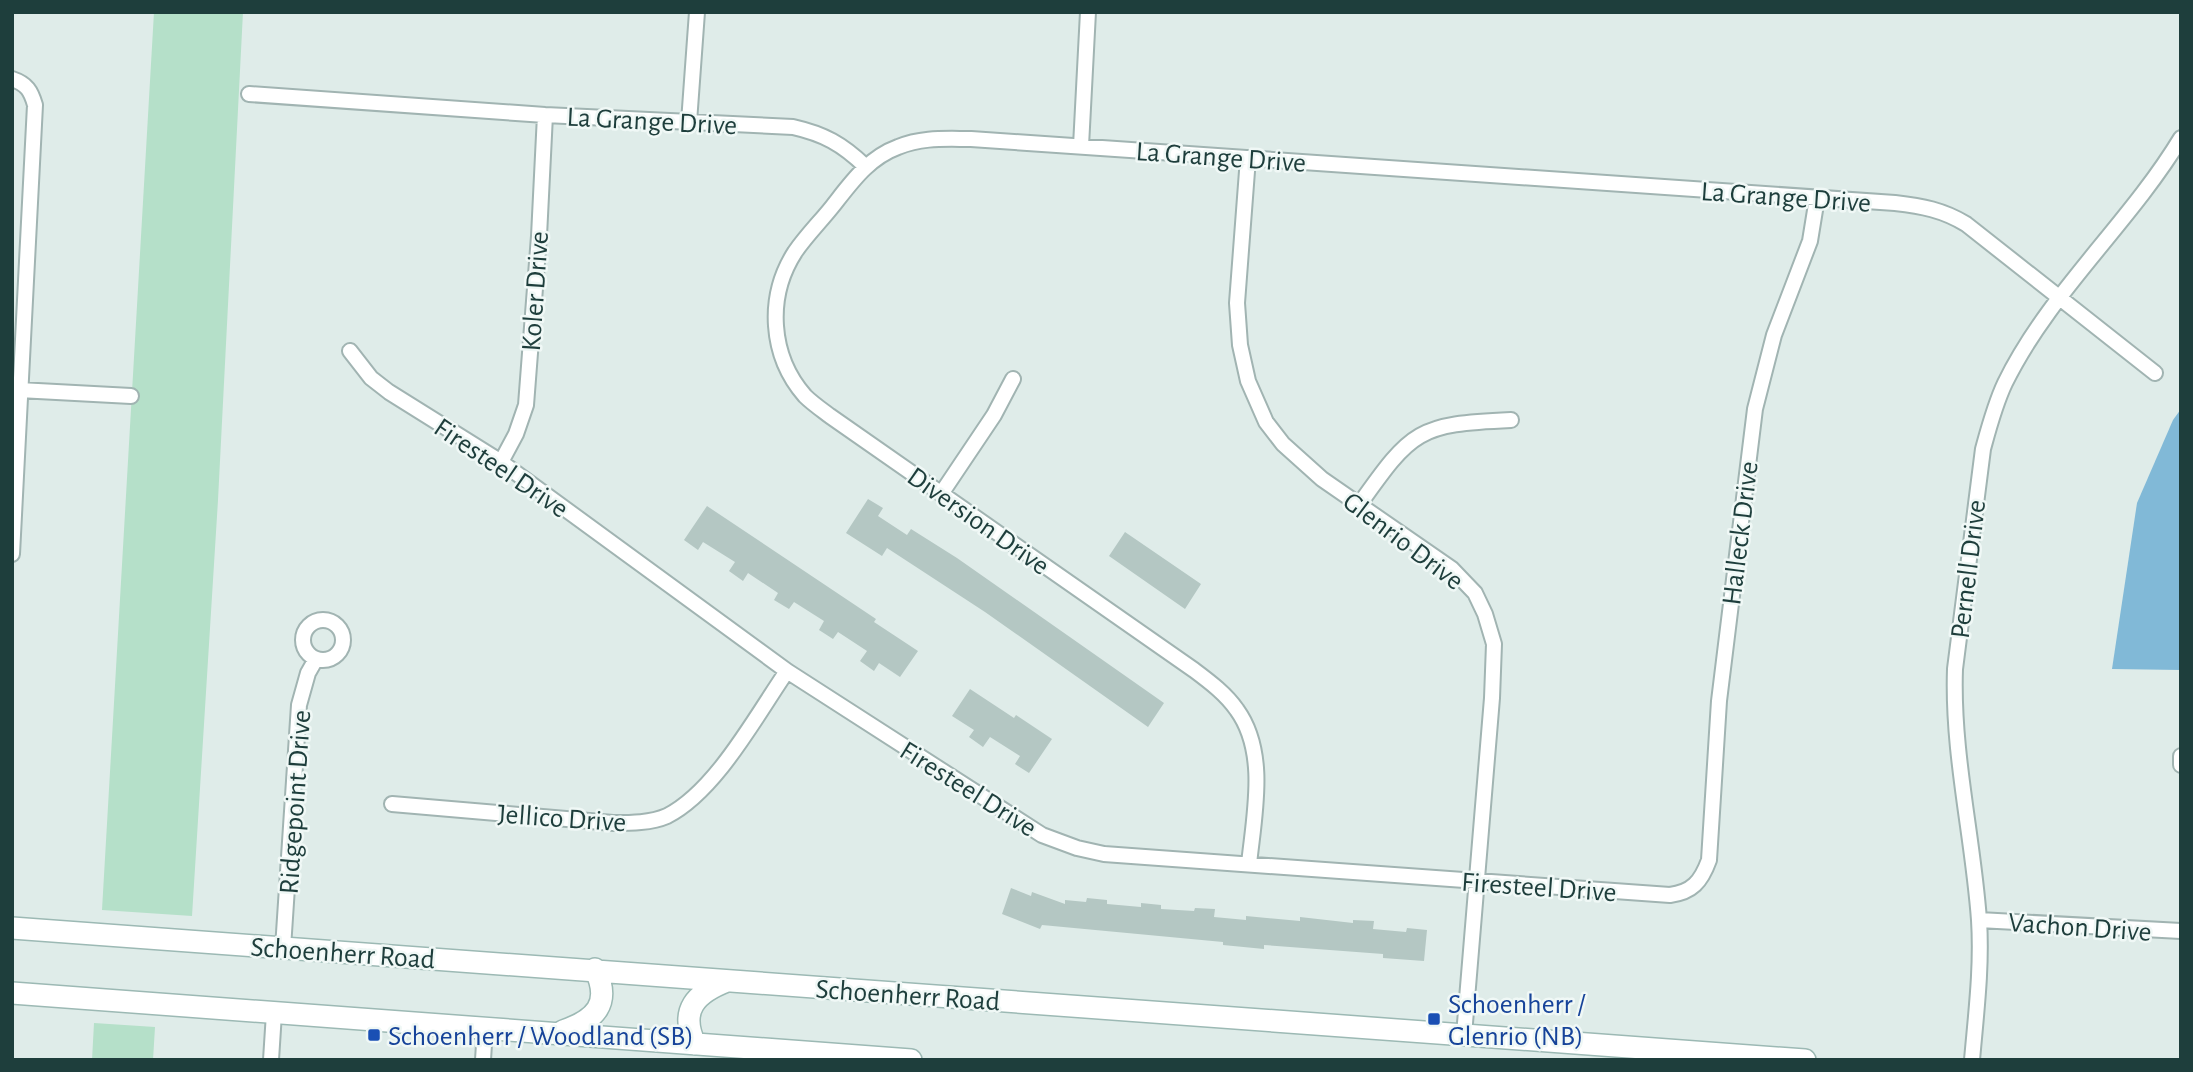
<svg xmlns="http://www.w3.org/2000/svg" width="2193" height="1072" font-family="'Alegreya Sans',sans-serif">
<rect width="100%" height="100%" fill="#dfece9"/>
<!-- green -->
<path fill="#b5e0c9" d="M 154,12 L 243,12 L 218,500 L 192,916 L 102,910 Z
M 94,1023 L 155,1027 L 153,1060 L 92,1060 Z"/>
<!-- water -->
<path fill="#81b9d7" d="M 2181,409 L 2181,670 L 2112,669 L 2137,503 L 2173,420 Z"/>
<!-- building -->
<path fill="#b4c7c3" d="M 868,499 L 883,508 L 878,516 L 907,535 L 911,529 L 957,558 L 1164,703 L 1148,727 L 985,612 L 887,548 L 882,556 L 846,533 Z
M 707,506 L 876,619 L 874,622 L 918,651 L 900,677 L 879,663 L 874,671 L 860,661 L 867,651 L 838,632 L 833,639 L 819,630 L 824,621 L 794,602 L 789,609 L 774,600 L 778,593 L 748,573 L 743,581 L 729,571 L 735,562 L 703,542 L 698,550 L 684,540 Z
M 1125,532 L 1201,584 L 1185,609 L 1109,556 Z
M 970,689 L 1014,718 L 1016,715 L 1052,739 L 1029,773 L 1015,764 L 1020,756 L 990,737 L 983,747 L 969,737 L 974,730 L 952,716 Z
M 1011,888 L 1031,896 L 1032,892 L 1065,904 L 1065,900 L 1086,902 L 1087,898 L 1107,900 L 1107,904 L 1141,907 L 1141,903 L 1161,905 L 1161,909 L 1194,911 L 1195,908 L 1215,909 L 1214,917 L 1246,920 L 1246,916 L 1300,921 L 1300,917 L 1353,923 L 1353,920 L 1374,921 L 1373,929 L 1406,932 L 1407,928 L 1427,930 L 1424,961 L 1383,958 L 1383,954 L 1264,945 L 1264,949 L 1223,945 L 1223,942 L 1042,925 L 1040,929 L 1002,914 Z"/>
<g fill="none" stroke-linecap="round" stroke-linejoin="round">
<defs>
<path id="street" d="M 12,79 C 27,84 31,91 35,105 L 12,554
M 249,94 L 545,115 L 793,127 C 824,134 842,144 865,166
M 689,122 L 697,12
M 1081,146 L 1088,12
M 1248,158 L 1237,303 L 1240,345 L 1248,381 L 1266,422 L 1283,444 L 1322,479 L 1452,569 L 1475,593 L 1485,614 L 1494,644 L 1492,698 L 1464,1035
M 350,351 L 371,378 L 389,392 L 501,462 L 787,671 L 1042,835 L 1077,848 L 1104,854 L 1670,895 C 1692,892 1701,882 1709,860 L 1719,701 L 1755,409 L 1774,335 L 1810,241 L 1817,198
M 19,390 L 131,396
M 501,462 L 516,434 L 526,405 L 539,236 L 545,115
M 941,494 L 994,415 L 1013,379
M 1359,505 C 1412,430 1418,424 1511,420
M303 640a20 20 0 1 1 40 0a20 20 0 1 1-40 0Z
M 2181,756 L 2181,765
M 392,804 L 613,823 C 631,823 651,823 667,816 C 716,791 756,716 787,671
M 1249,864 C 1254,815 1268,753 1237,710 C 1226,694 1210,682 1194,670 L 830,416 C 822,410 812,403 805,396 C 770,356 766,297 795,252 C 806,236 820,222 832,207 C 851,183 868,158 898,147 C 922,137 945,139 971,139 L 1895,203 C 1922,206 1943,210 1966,224 L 2155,373
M 1979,920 L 2181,931
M 283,948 L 299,705 L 308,673 L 316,659
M 271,1060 L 274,1013
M 483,1060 L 485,1028
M 1972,1060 C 1976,1014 1982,967 1979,920 C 1973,836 1952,754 1955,669 L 1983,449 C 1989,427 1995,404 2005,383 C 2049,293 2129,224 2181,138"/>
<path id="secondary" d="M 12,928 L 1805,1060
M 12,993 L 911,1060
M 563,1031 C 595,1020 612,1004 595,969
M 695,1044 C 679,1010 696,993 727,981"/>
</defs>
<!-- street casing -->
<use href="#street" stroke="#a1b4b2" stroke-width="18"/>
<!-- secondary casing -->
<use href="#secondary" stroke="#9cb9b4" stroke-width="24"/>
<!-- street -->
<use href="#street" stroke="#fff" stroke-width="14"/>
<!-- secondary -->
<use href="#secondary" stroke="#fff" stroke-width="21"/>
</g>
<!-- markers -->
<g fill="#1a4fb4" stroke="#f0f8f6" stroke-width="2.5">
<rect x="1427" y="1012" width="14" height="14" rx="3.5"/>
<rect x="367" y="1028" width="14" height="14" rx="3.5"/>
</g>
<g text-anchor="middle" stroke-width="5" stroke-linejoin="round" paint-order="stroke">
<!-- street labels -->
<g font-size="28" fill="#1e3e3c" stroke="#f0f8f6">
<text transform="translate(652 120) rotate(3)" y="10">La Grange Drive</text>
<text transform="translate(1221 156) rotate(4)" y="10">La Grange Drive</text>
<text transform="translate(1786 196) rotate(4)" y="10">La Grange Drive</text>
<text transform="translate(534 291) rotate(-86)" y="10">Koler Drive</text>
<text transform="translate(502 467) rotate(34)" y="10">Firesteel Drive</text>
<text transform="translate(979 520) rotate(35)" y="10">Diversion Drive</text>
<text transform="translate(1739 533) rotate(-83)" y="10">Halleck Drive</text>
<text transform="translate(1404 540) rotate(37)" y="10">Glenrio Drive</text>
<text transform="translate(1967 569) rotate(-83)" y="10">Pernell Drive</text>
<text transform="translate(969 788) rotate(32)" y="10">Firesteel Drive</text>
<text transform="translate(294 802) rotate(-86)" y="10">Ridgepoint Drive</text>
<text transform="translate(562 817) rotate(4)" y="10">Jellico Drive</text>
<text transform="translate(1539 886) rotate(4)" y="10">Firesteel Drive</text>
<text transform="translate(2080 926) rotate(4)" y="10">Vachon Drive</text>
<text transform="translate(343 952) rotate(4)" y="10">Schoenherr Road</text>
<text transform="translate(908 994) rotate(4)" y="10">Schoenherr Road</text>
</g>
<!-- transit labels -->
<g font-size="28" fill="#164399" stroke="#f0f8f6" text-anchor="start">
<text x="1448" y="1013">Schoenherr /<tspan x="1448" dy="32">Glenrio (NB)</tspan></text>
<text x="388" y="1045">Schoenherr / Woodland (SB)</text>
</g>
</g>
<!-- border -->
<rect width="2193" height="1072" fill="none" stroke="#1e3e3c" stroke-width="28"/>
</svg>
